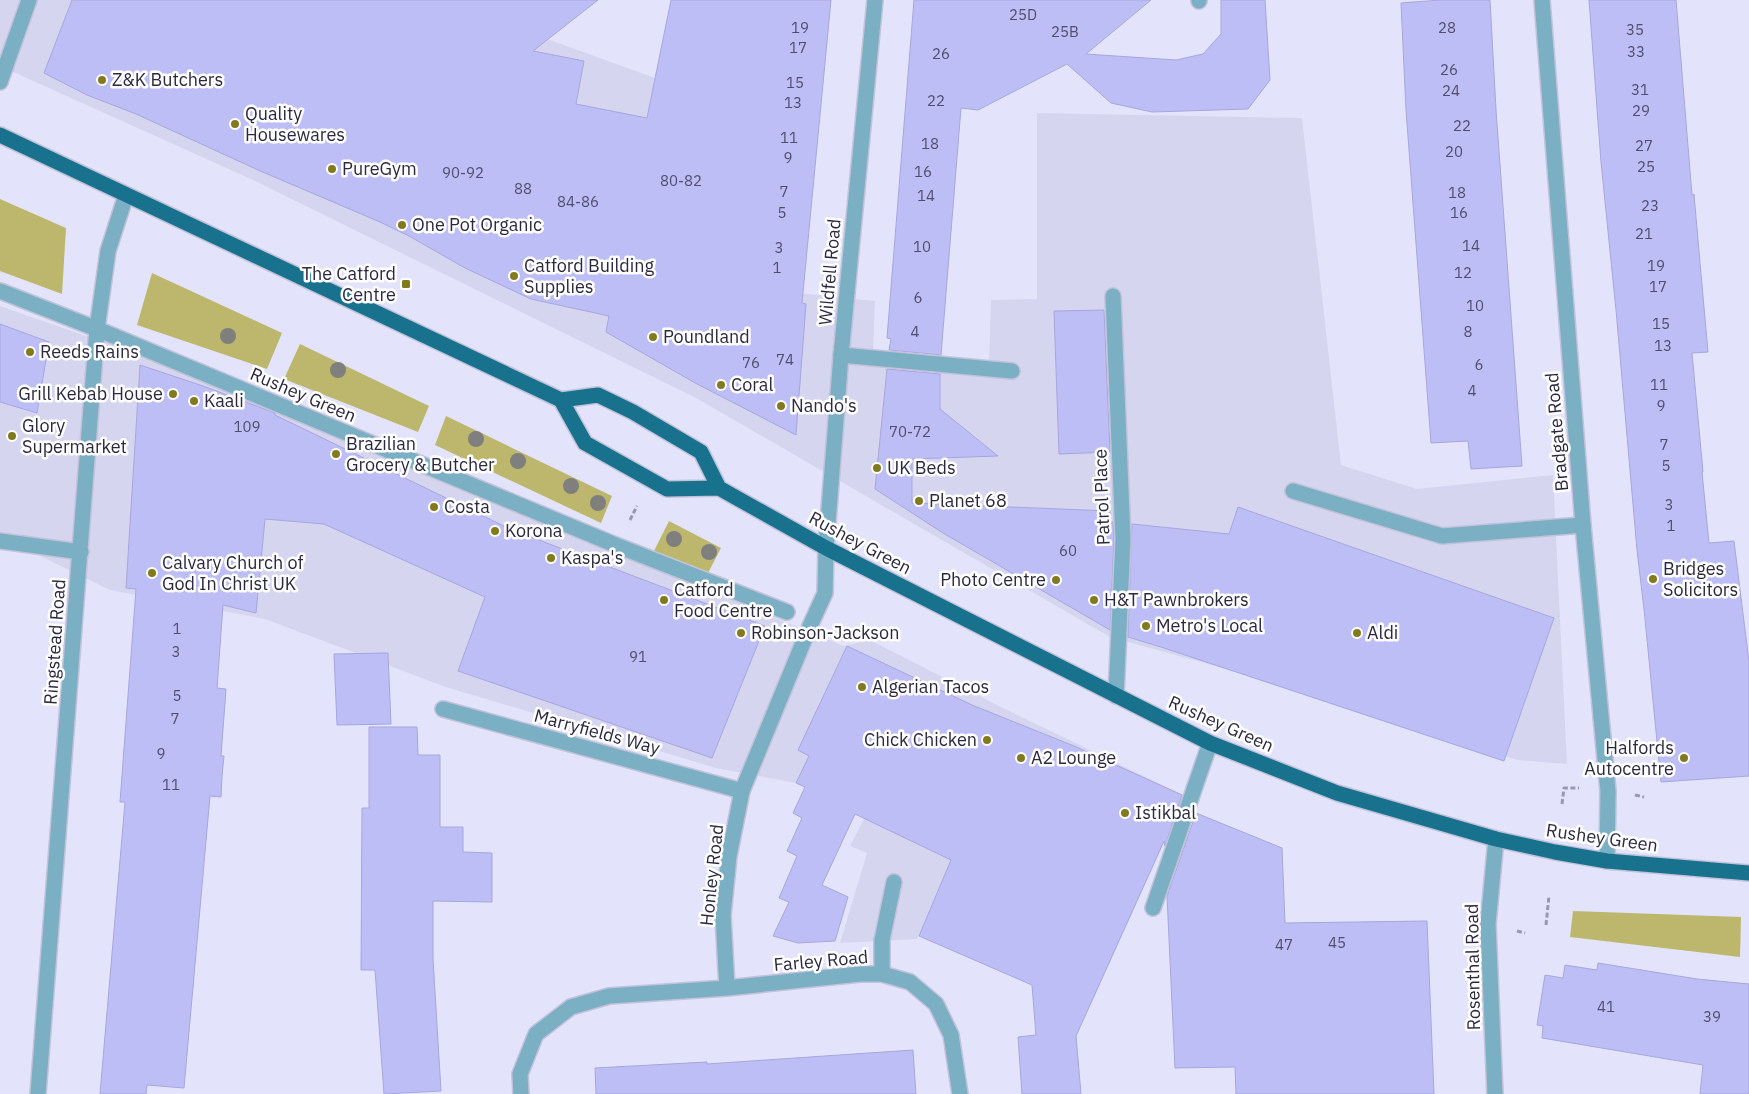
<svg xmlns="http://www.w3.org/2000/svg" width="1749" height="1094" font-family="'IBM Plex Sans',sans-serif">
<rect width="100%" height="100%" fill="#e3e4fb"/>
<!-- built -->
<path fill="#d5d5f0" d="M 0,0 L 514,0 L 506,24 L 655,78 L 671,0 L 753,0 L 713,284 L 875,301 L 873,350 L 989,363 L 991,300 L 1037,299 L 1037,113 L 1302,118 L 1341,465 L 1417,489 L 1553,475 L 1567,764 L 1517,760 L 1226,669 L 1110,637 L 696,398 L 253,180 L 0,66 Z
M 0,306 L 146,357 L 567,533 L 844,646 L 870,640 L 997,705 L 1185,796 L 1088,1011 L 979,961 L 932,907 L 917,939 L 840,943 L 867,853 L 850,846 L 866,815 L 796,783 L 716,768 L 446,687 L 265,619 L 110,590 L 24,548 L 0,546 Z"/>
<!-- green -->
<path fill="#bcb76d" d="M 0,199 L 66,228 L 62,294 L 0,271 Z
M 152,273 L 282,333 L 267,369 L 137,325 Z
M 300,344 L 429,406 L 418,432 L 284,379 Z
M 446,416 L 612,496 L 601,523 L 435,445 Z
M 669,521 L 721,548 L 706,577 L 653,553 Z
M 1573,911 L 1741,917 L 1740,957 L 1570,937 Z"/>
<!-- building -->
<path fill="#bebef6" stroke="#a7a6de" d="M 72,0 L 598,0 L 533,51 L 584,61 L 576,104 L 647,118 L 671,0 L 831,0 L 802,303 L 806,304 L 796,435 L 697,384 L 606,332 L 609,316 L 531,299 L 465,268 L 409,236 L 380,222 L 258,170 L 136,114 L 87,95 L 44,73 Z
M 914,0 L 1151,0 L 1086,54 L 1176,60 L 1203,54 L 1221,34 L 1221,0 L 1265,0 L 1270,80 L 1248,109 L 1152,112 L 1111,103 L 1067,64 L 978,110 L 961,108 L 941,355 L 889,350 L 891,339 L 887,338 Z
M 1440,0 L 1490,0 L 1496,110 L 1522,466 L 1471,469 L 1468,441 L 1431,443 L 1406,110 L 1401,3 Z
M 1589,0 L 1676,0 L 1692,195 L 1694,194 L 1697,229 L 1708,352 L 1692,353 L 1703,472 L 1702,472 L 1709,543 L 1734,541 L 1749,662 L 1749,776 L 1661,782 L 1644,609 L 1637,550 L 1616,310 L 1601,162 Z
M 1104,310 L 1110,452 L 1059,454 L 1054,311 Z
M 0,324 L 49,342 L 37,413 L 0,402 Z
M 140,365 L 206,387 L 275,413 L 275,415 L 510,529 L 765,626 L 712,758 L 458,671 L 485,597 L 324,524 L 265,519 L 256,613 L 223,605 L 217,688 L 226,689 L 221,756 L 224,756 L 222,776 L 221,797 L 210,796 L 184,1088 L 147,1085 L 146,1094 L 100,1094 L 125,802 L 120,802 L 136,589 L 126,588 Z
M 887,369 L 940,374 L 940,409 L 998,456 L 912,459 L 912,503 L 1110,511 L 1110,522 L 1113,522 L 1114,539 L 1110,630 L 943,533 L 875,489 Z
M 1238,507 L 1554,618 L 1504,761 L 1164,648 L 1128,637 L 1132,524 L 1229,534 Z
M 847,646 L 972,705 L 1074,746 L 1182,795 L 1165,846 L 1164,841 L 1076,1036 L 1081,1094 L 1022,1094 L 1018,1037 L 1036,1035 L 1032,985 L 919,936 L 951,860 L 855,814 L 822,885 L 848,897 L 835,941 L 798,943 L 773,936 L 789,902 L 779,898 L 797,856 L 787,851 L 802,818 L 793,813 L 805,787 L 796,783 L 809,756 L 798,750 Z
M 388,653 L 391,724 L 337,725 L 334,654 Z
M 369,727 L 417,727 L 418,755 L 440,755 L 440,827 L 463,827 L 463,852 L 492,853 L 492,902 L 433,901 L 433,959 L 441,1091 L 384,1094 L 375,970 L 361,970 L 362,808 L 369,808 Z
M 1196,813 L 1282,848 L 1285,923 L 1427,921 L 1434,1094 L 1236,1094 L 1235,1067 L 1175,1068 L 1167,896 Z
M 1598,963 L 1697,979 L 1749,984 L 1749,1094 L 1700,1094 L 1703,1065 L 1542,1038 L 1543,1026 L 1537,1025 L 1545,975 L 1563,978 L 1565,965 L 1597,970 Z
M 913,1050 L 916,1094 L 596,1094 L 595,1068 L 707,1062 L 707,1064 Z"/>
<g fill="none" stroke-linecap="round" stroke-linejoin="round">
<defs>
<path id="service" d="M 1199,0 L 1199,1
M 1113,296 L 1123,539 L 1116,696
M 841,355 L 1012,371
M 1293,491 L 1442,536 L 1583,525
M 0,541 L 81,552
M 443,709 L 742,791
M 1153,908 L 1210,743
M 882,974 L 882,940 L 894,882"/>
<path id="pedestrian" d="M 0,82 L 29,0
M 0,291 L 97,329 L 618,546 L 787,612"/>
<path id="minor" d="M 1542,0 L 1583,525 L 1608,791 L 1607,861
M 727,988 L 860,974 L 882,974 L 910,982 L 936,1004 L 951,1035 L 960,1094
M 38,1094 L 97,329 L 108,251 L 126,195
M 521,1094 L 520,1074 L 536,1034 L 571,1007 L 609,996 L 727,988 L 723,915 L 729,856 L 742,791 L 810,626 L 825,593 L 826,548 L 841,355 L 875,0
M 1495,1094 L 1488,924 L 1496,839"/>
<path id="trunk" d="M 0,135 L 561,400 L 598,395 L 633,412 L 701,452 L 719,488
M 561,400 L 585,443 L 667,489 L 719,488 L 826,548 L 1210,743 L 1337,793 L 1496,839 L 1555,852 L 1607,861 L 1749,873"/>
</defs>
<!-- service casing -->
<use href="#service" stroke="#c2c2d9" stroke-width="18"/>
<!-- pedestrian casing -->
<use href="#pedestrian" stroke="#c2c2d9" stroke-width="18"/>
<!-- minor casing -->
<use href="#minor" stroke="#c2c2d9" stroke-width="18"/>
<!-- trunk casing -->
<use href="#trunk" stroke="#c2c2d9" stroke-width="18"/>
<!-- path -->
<path stroke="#9898af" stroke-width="3" stroke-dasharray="5 2.5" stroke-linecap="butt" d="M 630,520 L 637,506
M 1635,795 L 1644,797
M 1562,804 L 1564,788 L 1579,788
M 1546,925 L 1549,896
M 1517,931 L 1525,933"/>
<!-- service -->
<use href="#service" stroke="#7aafc4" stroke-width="15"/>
<!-- pedestrian -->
<use href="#pedestrian" stroke="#7aafc4" stroke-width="15"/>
<!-- minor -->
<use href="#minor" stroke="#7aafc4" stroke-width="15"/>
<!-- trunk -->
<use href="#trunk" stroke="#18728e" stroke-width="15"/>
</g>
<!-- trees -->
<g fill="#7f7f7e">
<circle cx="228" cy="336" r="8"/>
<circle cx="338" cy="370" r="8"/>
<circle cx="476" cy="439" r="8"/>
<circle cx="518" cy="461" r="8"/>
<circle cx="571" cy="486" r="8"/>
<circle cx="598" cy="503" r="8"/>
<circle cx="674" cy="539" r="8"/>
<circle cx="709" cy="552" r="8"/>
</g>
<!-- markers -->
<g fill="#817a1f" stroke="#fff" stroke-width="2">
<circle cx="102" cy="80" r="5"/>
<circle cx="235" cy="124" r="5"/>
<circle cx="332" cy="169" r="5"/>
<circle cx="402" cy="225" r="5"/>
<circle cx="514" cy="276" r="5"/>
<rect x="401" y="279" width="10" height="10" rx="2.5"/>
<circle cx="653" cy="337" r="5"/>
<circle cx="30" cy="352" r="5"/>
<circle cx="721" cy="385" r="5"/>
<circle cx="173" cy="394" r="5"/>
<circle cx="194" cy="401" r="5"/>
<circle cx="781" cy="406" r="5"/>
<circle cx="12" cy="436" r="5"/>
<circle cx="336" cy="454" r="5"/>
<circle cx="877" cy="468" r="5"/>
<circle cx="919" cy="501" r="5"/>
<circle cx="434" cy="507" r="5"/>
<circle cx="495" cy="531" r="5"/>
<circle cx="551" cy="558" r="5"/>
<circle cx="152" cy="573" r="5"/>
<circle cx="1653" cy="579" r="5"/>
<circle cx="1056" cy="580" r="5"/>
<circle cx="664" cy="600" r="5"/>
<circle cx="1094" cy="600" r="5"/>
<circle cx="1146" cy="626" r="5"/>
<circle cx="741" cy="633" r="5"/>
<circle cx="1357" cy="633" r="5"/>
<circle cx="862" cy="687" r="5"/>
<circle cx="987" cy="740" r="5"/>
<circle cx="1021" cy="758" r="5"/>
<circle cx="1684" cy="758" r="5"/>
<circle cx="1125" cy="813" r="5"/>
</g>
<g text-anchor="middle" stroke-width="5" stroke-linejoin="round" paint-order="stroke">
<!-- number labels -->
<g font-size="15" fill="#4f4e6d">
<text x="1023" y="20">25D</text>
<text x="800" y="33">19</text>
<text x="1447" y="33">28</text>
<text x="1635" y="35">35</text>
<text x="1065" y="37">25B</text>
<text x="798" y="53">17</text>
<text x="1636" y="57">33</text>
<text x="941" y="59">26</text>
<text x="1449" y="75">26</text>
<text x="795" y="88">15</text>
<text x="1640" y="95">31</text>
<text x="1451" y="96">24</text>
<text x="936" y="106">22</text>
<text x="793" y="108">13</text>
<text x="1641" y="116">29</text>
<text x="1462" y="131">22</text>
<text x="789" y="143">11</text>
<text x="930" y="149">18</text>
<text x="1644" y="151">27</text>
<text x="1454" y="157">20</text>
<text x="788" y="163">9</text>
<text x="1646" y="172">25</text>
<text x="923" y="177">16</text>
<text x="463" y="178">90-92</text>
<text x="681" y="186">80-82</text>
<text x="523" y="194">88</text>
<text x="784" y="197">7</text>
<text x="1457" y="198">18</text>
<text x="926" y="201">14</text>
<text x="578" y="207">84-86</text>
<text x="1650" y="211">23</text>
<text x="782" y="218">5</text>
<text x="1459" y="218">16</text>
<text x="1644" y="239">21</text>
<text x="1471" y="251">14</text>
<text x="922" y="252">10</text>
<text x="779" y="253">3</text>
<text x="1656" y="271">19</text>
<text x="777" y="273">1</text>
<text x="1463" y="278">12</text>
<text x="1658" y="292">17</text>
<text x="918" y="303">6</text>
<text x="1475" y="311">10</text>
<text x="1661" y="329">15</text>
<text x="915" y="337">4</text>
<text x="1468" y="337">8</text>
<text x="1663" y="351">13</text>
<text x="785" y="365">74</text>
<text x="751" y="368">76</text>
<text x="1479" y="370">6</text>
<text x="1659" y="390">11</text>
<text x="1472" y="396">4</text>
<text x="1661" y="411">9</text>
<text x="247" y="432">109</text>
<text x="910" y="437">70-72</text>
<text x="1664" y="450">7</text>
<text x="1666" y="471">5</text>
<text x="1669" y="510">3</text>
<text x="1671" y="531">1</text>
<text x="1068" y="556">60</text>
<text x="177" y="634">1</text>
<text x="176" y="657">3</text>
<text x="638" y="662">91</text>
<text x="177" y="701">5</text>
<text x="175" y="724">7</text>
<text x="161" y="759">9</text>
<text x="171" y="790">11</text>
<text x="1337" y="948">45</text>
<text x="1284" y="950">47</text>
<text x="1606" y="1012">41</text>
<text x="1712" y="1022">39</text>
</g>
<!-- poi labels -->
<g font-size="18" fill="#2a293f" stroke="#fff" text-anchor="start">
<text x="112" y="86">Z&amp;K Butchers</text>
<text x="245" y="120">Quality<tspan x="245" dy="21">Housewares</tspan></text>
<text x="342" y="175">PureGym</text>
<text x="412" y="231">One Pot Organic</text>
<text x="524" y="272">Catford Building<tspan x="524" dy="21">Supplies</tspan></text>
<text x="396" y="280" text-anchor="end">The Catford<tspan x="396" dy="21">Centre</tspan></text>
<text x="663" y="343">Poundland</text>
<text x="40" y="358">Reeds Rains</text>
<text x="731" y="391">Coral</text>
<text x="163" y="400" text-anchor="end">Grill Kebab House</text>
<text x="204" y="407">Kaali</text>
<text x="791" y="412">Nando's</text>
<text x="22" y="432">Glory<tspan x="22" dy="21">Supermarket</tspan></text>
<text x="346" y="450">Brazilian<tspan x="346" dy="21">Grocery &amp; Butcher</tspan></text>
<text x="887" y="474">UK Beds</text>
<text x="929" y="507">Planet 68</text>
<text x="444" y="513">Costa</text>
<text x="505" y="537">Korona</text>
<text x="561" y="564">Kaspa's</text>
<text x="162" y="569">Calvary Church of<tspan x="162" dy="21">God In Christ UK</tspan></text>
<text x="1663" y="575">Bridges<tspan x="1663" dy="21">Solicitors</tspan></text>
<text x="1046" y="586" text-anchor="end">Photo Centre</text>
<text x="674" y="596">Catford<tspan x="674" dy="21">Food Centre</tspan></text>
<text x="1104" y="606">H&amp;T Pawnbrokers</text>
<text x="1156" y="632">Metro's Local</text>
<text x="751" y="639">Robinson-Jackson</text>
<text x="1367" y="639">Aldi</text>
<text x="872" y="693">Algerian Tacos</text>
<text x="977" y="746" text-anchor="end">Chick Chicken</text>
<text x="1674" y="754" text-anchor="end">Halfords<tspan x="1674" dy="21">Autocentre</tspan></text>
<text x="1031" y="764">A2 Lounge</text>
<text x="1135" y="819">Istikbal</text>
</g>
<!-- street labels -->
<g font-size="18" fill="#2a293f" stroke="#fff">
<text transform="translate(830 272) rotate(-85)" y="6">Wildfell Road</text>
<text transform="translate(303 395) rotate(23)" y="6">Rushey Green</text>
<text transform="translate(1557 432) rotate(-95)" y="6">Bradgate Road</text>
<text transform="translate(1102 497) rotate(-92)" y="6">Patrol Place</text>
<text transform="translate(860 543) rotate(28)" y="6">Rushey Green</text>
<text transform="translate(55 642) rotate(-86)" y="6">Ringstead Road</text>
<text transform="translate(1221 724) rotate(24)" y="6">Rushey Green</text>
<text transform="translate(597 732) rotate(15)" y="6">Marryfields Way</text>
<text transform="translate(1602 838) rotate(8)" y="6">Rushey Green</text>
<text transform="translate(712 875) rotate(-84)" y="6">Honley Road</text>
<text transform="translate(821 961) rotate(-5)" y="6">Farley Road</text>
<text transform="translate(1473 967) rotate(-91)" y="6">Rosenthal Road</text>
</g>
</g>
</svg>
